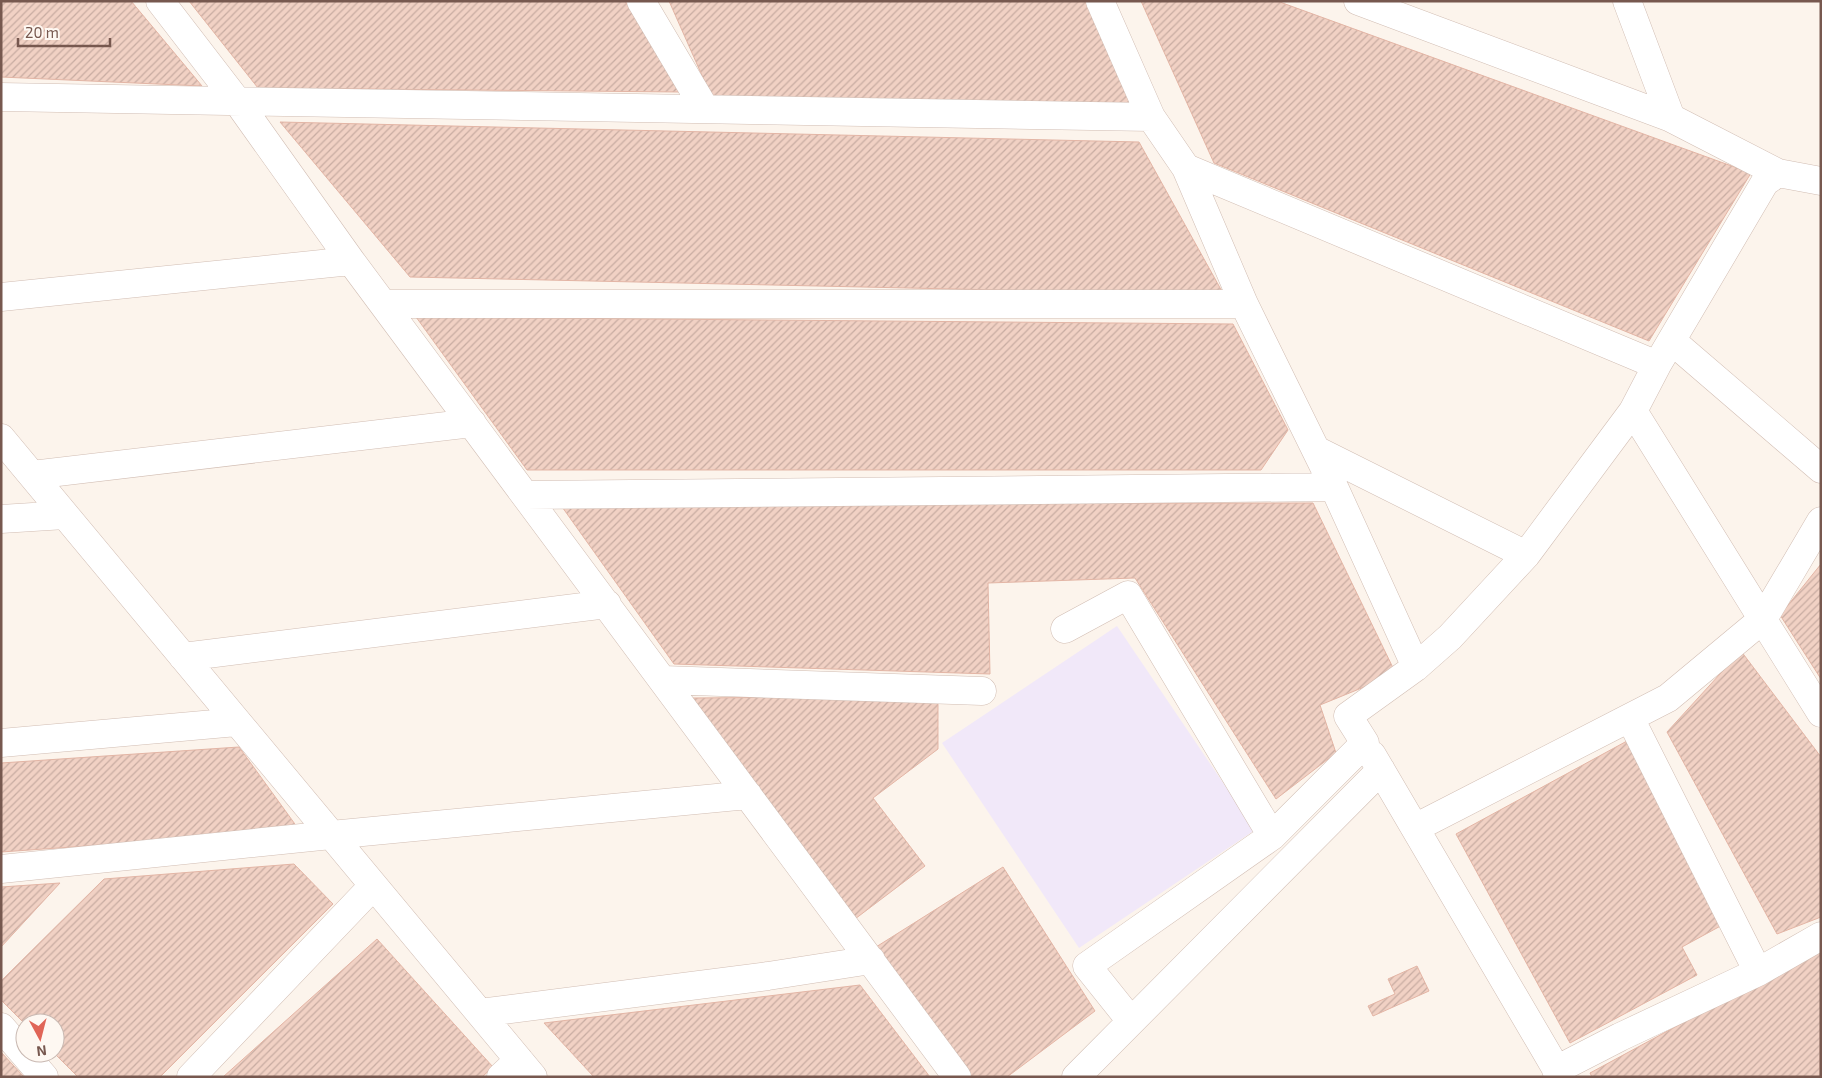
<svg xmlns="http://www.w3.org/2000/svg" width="1822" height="1078" font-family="'Exo 2',sans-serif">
<defs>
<pattern id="building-hatch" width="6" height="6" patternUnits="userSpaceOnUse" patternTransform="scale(1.25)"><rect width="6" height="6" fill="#f1d1c4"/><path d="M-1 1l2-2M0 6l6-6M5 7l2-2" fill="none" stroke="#c8aca2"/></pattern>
</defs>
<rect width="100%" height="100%" fill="#fcf4ec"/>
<!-- education -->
<path fill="#f1e8f9" d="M 1117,626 L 1255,830 L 1079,948 L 942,743 Z"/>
<!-- building -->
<path fill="url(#building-hatch)" stroke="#e3b5a5" d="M 1,1 L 131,1 L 202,86 L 1,77 Z
M 189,1 L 625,1 L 681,92 L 258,88 Z
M 669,1 L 1085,1 L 1134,103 L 712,98 Z
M 1141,1 L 1277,1 L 1751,173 L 1649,341 L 1214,163 Z
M 280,122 L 1139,142 L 1224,295 L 410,277 Z
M 416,317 L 1233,324 L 1288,430 L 1261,470 L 527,470 Z
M 1313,503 L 1396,674 L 1320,705 L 1336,753 L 1276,799 L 1135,578 L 988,583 L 990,674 L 674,664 L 560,504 Z
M 1821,564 L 1821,679 L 1780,615 Z
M 1741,651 L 1821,757 L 1821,917 L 1777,934 L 1667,732 Z
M 938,696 L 938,749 L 873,798 L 925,866 L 851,922 L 693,698 Z
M 1627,741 L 1726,923 L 1682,947 L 1697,975 L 1570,1043 L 1456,834 Z
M 239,747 L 300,831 L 1,852 L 1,763 Z
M 294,864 L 333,904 L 160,1077 L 78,1077 L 54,1053 L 55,1023 L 25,1024 L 1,1000 L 1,981 L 104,879 Z
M 1003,867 L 1095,1011 L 1007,1077 L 960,1077 L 876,947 Z
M 60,883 L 1,947 L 1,887 Z
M 377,939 L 493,1067 L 482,1077 L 223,1077 Z
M 1821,948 L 1820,1077 L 1592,1077 L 1590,1073 Z
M 1417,966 L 1429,991 L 1373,1016 L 1368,1006 L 1395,994 L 1388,979 Z
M 860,985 L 930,1077 L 594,1077 L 544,1023 Z
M 1,1052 L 24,1077 L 1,1077 Z"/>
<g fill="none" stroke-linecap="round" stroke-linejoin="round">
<defs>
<path id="minor" d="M 160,1 L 237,101 L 351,261 L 957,1077
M 641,1 L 705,109
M 1100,1 L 1151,117 L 1186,168 L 1244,304 L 1334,487 L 1416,667
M 1358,1 L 1671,118 L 1778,173 L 1821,181
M 1627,1 L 1671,118
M 1,97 L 1151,117
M 1186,168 L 1657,365
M 1,297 L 351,261
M 384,304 L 1244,304
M 1672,341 L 1821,469
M 1633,411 L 1821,713
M 1,438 L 533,1077
M 1316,450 L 1526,555
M 32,475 L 472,423
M 526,495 L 1334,487
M 1,519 L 65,515
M 1065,629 L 1128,595 L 1272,836
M 183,657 L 607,604
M 663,680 L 982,691
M 1630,718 L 1758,972
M 1,743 L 237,722
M 1372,755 L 1561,1077
M 1415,828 L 1668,698 L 1763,619 L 1821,521
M 1,869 L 331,835 L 748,795
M 480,1013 L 768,976 L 871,960
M 1131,1021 L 1087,966 L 1272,836 L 1365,743 L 1348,716 L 1416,667 L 1450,637 L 1526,555 L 1633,411 L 1657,365 L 1765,182 L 1778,173
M 1,1027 L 44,1077
M 1556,1070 L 1620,1037 L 1758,972 L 1821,936
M 191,1077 L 373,886
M 501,1077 L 519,1060
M 1076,1077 L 1381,770"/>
</defs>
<!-- minor casing -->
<use href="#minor" stroke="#d1bdb3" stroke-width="29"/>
<!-- minor -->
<use href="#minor" stroke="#fff" stroke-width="28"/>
</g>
<!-- border -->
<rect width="1822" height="1078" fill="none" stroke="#77584f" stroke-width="5"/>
<!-- north arrow -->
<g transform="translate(40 1038) rotate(173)"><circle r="24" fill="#fef8f2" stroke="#c8b8b1"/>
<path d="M0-4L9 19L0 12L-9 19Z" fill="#e06557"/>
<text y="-8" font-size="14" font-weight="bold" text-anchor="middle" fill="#77584f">N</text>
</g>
<!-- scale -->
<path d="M18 38v8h92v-8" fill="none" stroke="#77584f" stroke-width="2.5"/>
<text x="25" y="38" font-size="15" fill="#77584f" stroke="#fef8f2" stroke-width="4" paint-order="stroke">20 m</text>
</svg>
